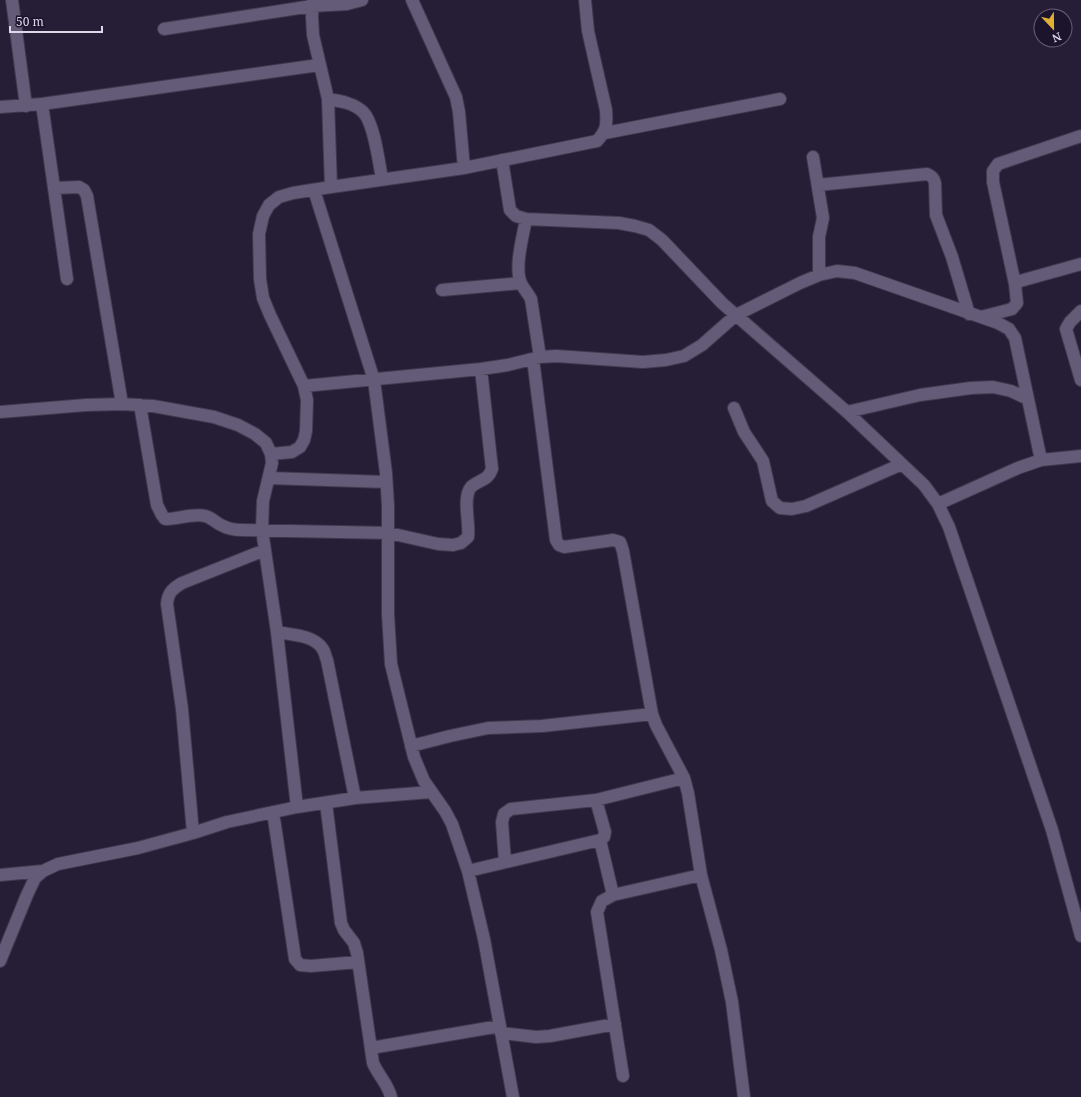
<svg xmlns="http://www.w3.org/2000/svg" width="1081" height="1097" font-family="'Noto Serif',serif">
<rect width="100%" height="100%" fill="#251e36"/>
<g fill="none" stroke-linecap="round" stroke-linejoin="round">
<defs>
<path id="street" d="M 12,0 L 26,106
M 313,0 L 312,17 L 313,35 L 328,99 L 331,187
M 412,0 L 456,97 L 459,112 L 464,168
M 164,29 L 312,6 L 347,4 L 362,0
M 328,99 C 340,101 354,103 363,112 C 374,122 379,163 382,179
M 42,104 L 67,279
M 0,107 L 42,104 L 319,65
M 605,133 L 780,99
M 813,157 L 823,218 L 819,237 L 819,275
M 502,160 L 510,210 L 516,216 L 526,219 L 619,223 L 635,226 L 649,230 L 662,240 L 722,303 L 847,412 L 924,485 L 938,504 L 949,527 L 1052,830 L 1081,936
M 818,185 L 927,174 C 932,176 934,178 935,183 L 936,215 L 952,257 L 969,314
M 55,188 L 79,187 L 84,190 L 87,196 L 122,404
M 314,190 L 374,380 L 386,473 L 388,506 L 388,614 L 391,664 L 414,757 L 424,781 L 445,811 L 452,824 L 468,871 L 484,939 L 513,1097
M 526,219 C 523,236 514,268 521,283 C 523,288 528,293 531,299 L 540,357
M 1015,284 L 993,182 L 993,171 L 998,164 L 1081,136
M 442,290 L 521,283
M 1081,311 L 1070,322 L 1066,329 L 1081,380
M 981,317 L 1012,309 L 1017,303 L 1015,284 L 1020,281 L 1081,264
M 533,359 L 556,540 L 559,545 L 564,547 L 613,540 L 620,542 L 623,551 L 652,714 L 656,725 L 684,778 L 688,793 L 701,875 L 721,950 L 732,1002 L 744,1097
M 304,386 L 481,369 L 508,365 L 540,357 L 556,356 L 643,362 L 666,360 L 684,356 L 702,345 L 736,315 L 800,283 L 819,275 L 837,271 L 855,273 L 998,323 L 1009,329 L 1015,338 L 1041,460
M 140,405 L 157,505 L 162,515 L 165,519 C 178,519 194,513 205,516 C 211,517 216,523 221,525 C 228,529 235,530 242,530 L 389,533 L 438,544 L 453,545 L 461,543 L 468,537 C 470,523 462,498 471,487 C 475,483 482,481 487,477 C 489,475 491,472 492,469 L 481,369
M 734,408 L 744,432 L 763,461 L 772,501 L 780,508 L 792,509 L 806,506 L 902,464
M 0,412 L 86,405 L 122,404 L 153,406 L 214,417 L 238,425 L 255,434 L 266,443 L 271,454 L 272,463 L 263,501 L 262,530 L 277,632 L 297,807
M 847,412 L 920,395 L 971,388 L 993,387 L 1011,391 L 1028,399
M 271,454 L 292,452 L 300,447 L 304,440 L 306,431 L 307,400 L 304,386 L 270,315 L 263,298 L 260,279 L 259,234 L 263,216 L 269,205 L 279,197 L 293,193 L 331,187 L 464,168 L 597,141 C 607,130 607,125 606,110 L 588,31 L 585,0
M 269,478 L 386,482
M 938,504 L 1018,468 L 1041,460 L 1081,456
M 277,632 C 292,635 313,635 322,648 C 325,651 325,656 327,660 L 355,798
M 411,746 L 450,736 L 488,728 L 542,726 L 652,714
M 326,803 L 341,923 L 344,930 L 354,943 L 357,953 L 373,1063 C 378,1075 388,1084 391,1097
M 273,812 L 295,959 L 300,965 L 311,966 L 358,962
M 193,833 L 182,709 L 167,604 C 168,593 172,589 182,583 L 265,550
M 600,840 L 613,895
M 505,862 L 502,822 L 504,814 L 511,809 L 596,800
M 468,871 L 600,840 L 604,837 L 605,832 L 596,800 L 684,778
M 0,875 L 43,871
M 0,961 L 27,895 L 35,878 L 43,871 L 58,864 L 138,848 L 193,833 L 227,822 L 297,807 L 355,798 L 431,792
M 501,1033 L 536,1037 L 550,1036 L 615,1024
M 371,1048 L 500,1026
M 623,1076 L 597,912 L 602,901 L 613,895 L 701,875"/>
</defs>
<!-- street casing -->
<use href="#street" stroke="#40394e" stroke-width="14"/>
<!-- street -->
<use href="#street" stroke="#635b78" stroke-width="12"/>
</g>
<!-- north arrow -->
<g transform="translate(1053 28) rotate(158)"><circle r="19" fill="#1c142c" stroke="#696378"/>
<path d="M0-3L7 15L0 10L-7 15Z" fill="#e0b034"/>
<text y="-6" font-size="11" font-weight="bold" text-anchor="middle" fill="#ddd9ea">N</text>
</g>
<!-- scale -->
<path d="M10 26v6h92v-6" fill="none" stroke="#ddd9ea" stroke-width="2"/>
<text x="16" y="26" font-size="12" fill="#ddd9ea" stroke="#1c142c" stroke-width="3" paint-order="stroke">50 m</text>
</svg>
